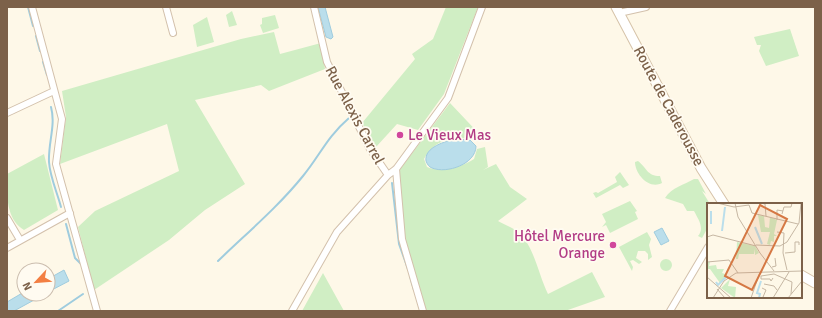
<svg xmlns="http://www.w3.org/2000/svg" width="822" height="318" font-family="Signika,sans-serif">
<rect width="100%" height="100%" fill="#fef8e8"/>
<!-- green -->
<path fill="#d0eec4" d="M 446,7 L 478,7 L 444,94 L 418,130 L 397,124 L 376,147 L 362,123 L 415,59 L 412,54 L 433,39 Z
M 232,11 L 237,25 L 229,27 L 226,15 Z
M 275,15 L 279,28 L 263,33 L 260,25 L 262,24 L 262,18 Z
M 207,17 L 214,42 L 197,47 L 193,25 Z
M 790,29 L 799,56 L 766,66 L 759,51 L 761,45 L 757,45 L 754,37 Z
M 274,32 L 280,54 L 321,43 L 325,69 L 269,91 L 261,85 L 195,100 L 245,184 L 205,210 L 169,240 L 94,290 L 78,227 L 95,211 L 179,171 L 167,124 L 60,164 L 66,117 L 62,91 L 241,39 Z
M 450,103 L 484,139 C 461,138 437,134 424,159 L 427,167 C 442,173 460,168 474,159 L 477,149 L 485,147 L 488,167 L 483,170 L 496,164 L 510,187 L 527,199 L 498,221 C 505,225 515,228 520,234 C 534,247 539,276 548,294 L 592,272 L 605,297 L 565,311 L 425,311 L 404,241 L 398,172 Z
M 44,154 L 58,210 L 24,230 C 5,219 7,192 7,174 Z
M 638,161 C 647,168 647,176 660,176 L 662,183 C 649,190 635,174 635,162 Z
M 620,172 L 629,185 L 623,188 L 620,185 L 596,198 L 593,193 L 596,192 L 598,193 L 617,182 L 615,177 Z
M 694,179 L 698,179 L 706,194 L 702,191 L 710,204 L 708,204 L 707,229 L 702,238 L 698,236 C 705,228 698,219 694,211 L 687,211 L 683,204 L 665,198 C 672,187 684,185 694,179 Z
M 630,201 L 637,211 L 635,212 L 638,219 L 610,233 L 606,225 L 602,227 L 606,222 L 602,214 Z
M 647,232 L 651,239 L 649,245 L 652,257 L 648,260 L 648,254 L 645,251 L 638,251 L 636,258 L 642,262 L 639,264 L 633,260 L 630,261 L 633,267 L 632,271 L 619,247 Z
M660 265a6 6 0 1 1 12 0a6 6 0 1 1-12 0Z
M 323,273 L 344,311 L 302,311 Z"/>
<!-- water -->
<path fill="#badeeb" stroke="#9fccde" d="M 318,7 L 325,7 L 333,37 L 331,39 L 326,37 Z
M 456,139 L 470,140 L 476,146 C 476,164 447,174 432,168 C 429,167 427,164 426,161 C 424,147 446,141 456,139 Z
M 662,228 L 669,241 L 661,245 L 654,232 Z
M 64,270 L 69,281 L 48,292 L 48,279 Z
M 24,292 L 24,294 L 45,294 L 14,311 L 7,311 L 7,302 Z"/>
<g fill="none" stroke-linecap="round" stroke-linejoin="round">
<!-- stream -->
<path stroke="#9fccde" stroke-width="2" d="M 28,7 L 33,26
M 36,36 L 40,51
M 43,62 L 47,75
M 51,107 C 56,125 48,143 49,162 C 50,177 57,192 61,207
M 392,183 L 399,244 L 408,269
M 66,224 L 75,258 L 81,264
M 218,261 C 247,233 278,207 303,176 C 321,154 326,138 349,118
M 410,276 L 414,290
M 58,311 L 83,294"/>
<defs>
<path id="street" d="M 32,7 L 62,119 L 56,164 L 97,311
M 166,7 L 173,33
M 314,7 L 327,62 L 370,149 L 388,175
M 619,13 L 646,7
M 7,113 L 54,91
M 396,169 L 402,239 L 423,311
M 7,218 L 20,240
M 7,248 L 70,213
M 292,311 L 337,232 L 388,175 L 396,169 L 448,98 L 482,7
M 670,311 L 708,247"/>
<path id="secondary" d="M 616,7 L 701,168 L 724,204
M 801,275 L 815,283"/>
</defs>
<!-- street casing -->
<use href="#street" stroke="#d3c1ac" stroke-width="8"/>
<!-- secondary casing -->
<use href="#secondary" stroke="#d6c3a9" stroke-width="11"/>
<!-- street -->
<use href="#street" stroke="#fff" stroke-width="6"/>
<!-- secondary -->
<use href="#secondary" stroke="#fff" stroke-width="9"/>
</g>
<!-- markers -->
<g fill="#d1479c" stroke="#fffbf1" stroke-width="1.5">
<circle cx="400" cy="135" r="4"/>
<circle cx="613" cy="245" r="4"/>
</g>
<g text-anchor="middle" stroke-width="3.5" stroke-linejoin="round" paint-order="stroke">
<!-- street labels -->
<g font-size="15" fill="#7c6149" stroke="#fffbf1">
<text transform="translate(669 106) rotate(62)" y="5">Route de Caderousse</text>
<text transform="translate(355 115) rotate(62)" y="5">Rue Alexis Carrel</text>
</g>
<!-- hotel labels -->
<g font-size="15" fill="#b23c85" stroke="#fffbf1" text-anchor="start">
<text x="408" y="140">Le Vieux Mas</text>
<text x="605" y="241" text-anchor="end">Hôtel Mercure<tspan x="605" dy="17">Orange</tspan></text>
</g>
</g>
<!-- overview -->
<g transform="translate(707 203)">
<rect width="95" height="95" fill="#fef8e8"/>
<path d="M 51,12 L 57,13 L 58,24 L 62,25 L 63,14 L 70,17 L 67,31 L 70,33 L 67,33 L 67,39 L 64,38 L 63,42 L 60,41 L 63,29 L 54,29 ZM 30,39 L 48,43 L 52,50 L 48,52 L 48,46 L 47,51 L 32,51 L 31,56 L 29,56 ZM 0,59 L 3,59 L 2,63 L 9,62 L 10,66 L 17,66 L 15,70 L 18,71 L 18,75 L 13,80 L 3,66 L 0,66 ZM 23,76 L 21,83 L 29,84 L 28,95 L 14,85 Z" fill="#d0eec4"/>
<path fill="none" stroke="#badeeb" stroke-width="2" d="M 4,21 L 4,8M 48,24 L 55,41M 15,28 L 18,4M 9,79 L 11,82 L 19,74M 52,95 L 53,91 L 50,90 L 54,78"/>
<path fill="none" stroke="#c6b7a3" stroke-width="1" d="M 10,0 L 27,4 L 42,2 L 45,10 L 91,21M 28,0 L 31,14 L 53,50 L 67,68M 54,0 L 58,1 L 59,13M 75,11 L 77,4 L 84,4 L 85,0M 70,17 L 70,7 L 76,8M 70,29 L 77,30 L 76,50 L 80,67M 0,34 L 6,32 L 49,43M 49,42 L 73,43 L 80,39 L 92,20 L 94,0M 78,50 L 88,49 L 88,39 L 92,39 L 92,42M 0,59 L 22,57 L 31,70M 65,64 L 69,63 L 68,55M 0,74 L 24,95M 66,75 L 64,78 L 63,76 L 54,76 L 54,73 L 67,71 L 85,79 L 84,91M 57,81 L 67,83 L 70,87M 55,85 L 59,87 L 56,94 L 59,95M 10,86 L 18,95M 6,95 L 17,78 L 29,70 L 95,68M 44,95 L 53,69M 66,95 L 82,69M 81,95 L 95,78"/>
<path fill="#d57844" fill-opacity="0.15" stroke="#d57844" stroke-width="2" d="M 53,2 L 80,16 L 45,87 L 18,73 Z"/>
<rect width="95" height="95" fill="none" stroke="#7c6149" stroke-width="2"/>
</g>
<!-- border -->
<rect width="822" height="318" fill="none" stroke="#7c6149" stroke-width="16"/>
<!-- north arrow -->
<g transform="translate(36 282) rotate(244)"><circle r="19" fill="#fffbf1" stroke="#cbbdae"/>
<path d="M0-3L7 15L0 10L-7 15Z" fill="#f37f43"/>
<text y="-6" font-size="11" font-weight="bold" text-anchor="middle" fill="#7c6149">N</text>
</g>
</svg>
